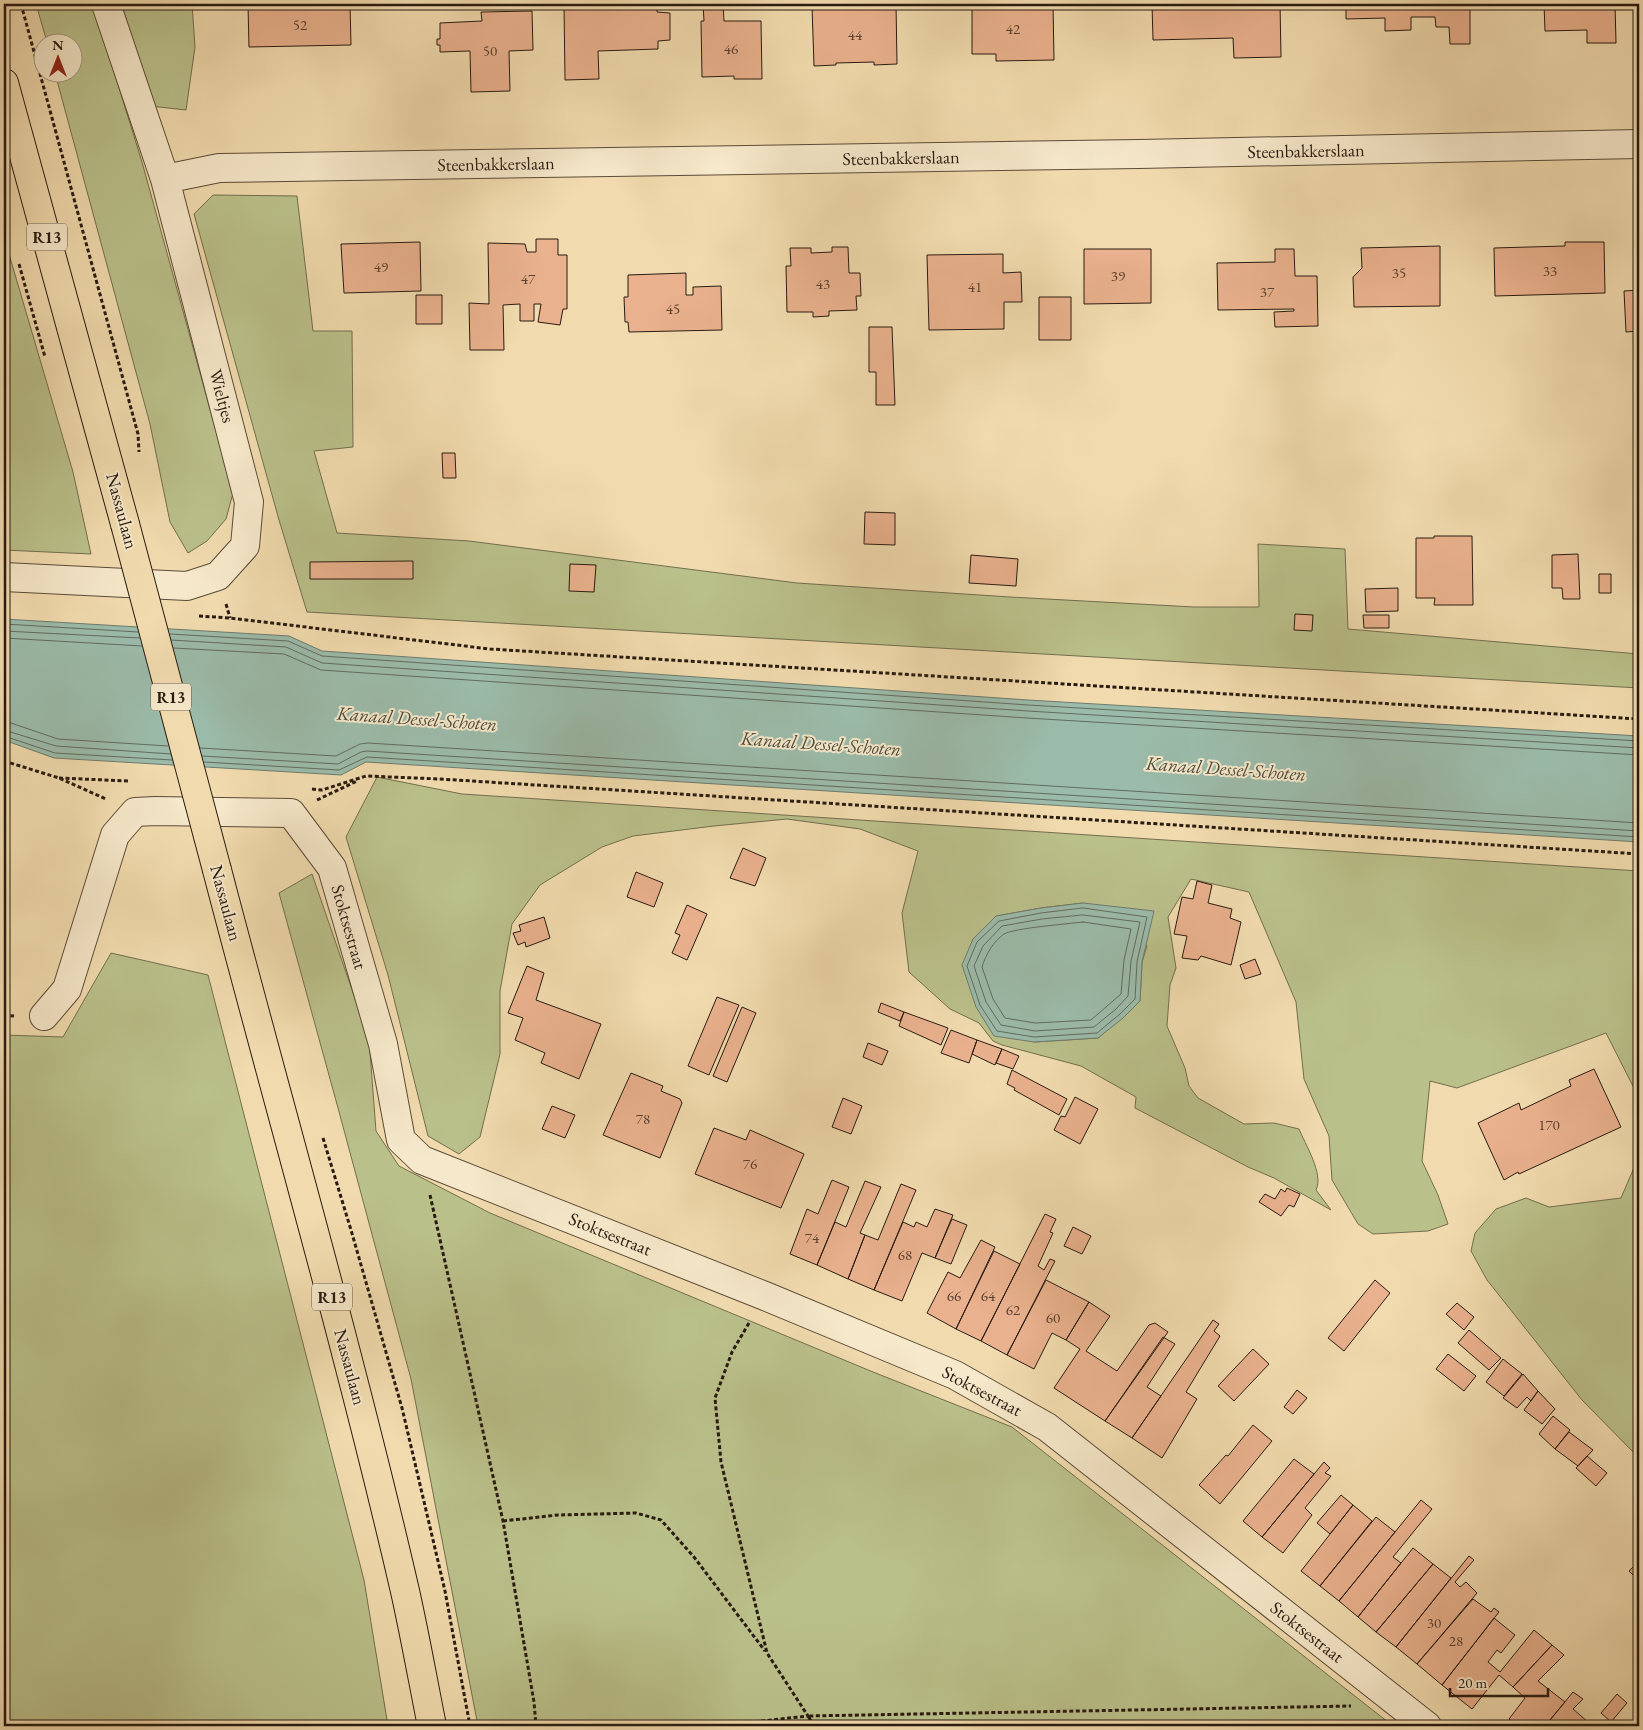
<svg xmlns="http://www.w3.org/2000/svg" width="1643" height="1730" font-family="'EB Garamond',serif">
<rect width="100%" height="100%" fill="#f1dbae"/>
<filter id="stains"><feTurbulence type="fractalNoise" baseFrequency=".004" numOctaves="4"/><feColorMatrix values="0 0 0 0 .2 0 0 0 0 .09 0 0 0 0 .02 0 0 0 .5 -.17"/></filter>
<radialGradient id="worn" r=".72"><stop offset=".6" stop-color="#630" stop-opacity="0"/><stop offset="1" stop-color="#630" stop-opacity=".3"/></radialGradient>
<!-- green -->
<path fill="#bac08a" stroke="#726e4e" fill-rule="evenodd" d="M 36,4 L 93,4 L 142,162 L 233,493 L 226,519 L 207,541 L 188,553 L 170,522 L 150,424 L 55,73 L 72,72 L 72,42 L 47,42 Z
M 117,4 L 192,4 L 195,47 L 186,110 L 150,106 Z
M 213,195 L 297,196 L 313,331 L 352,331 L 353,447 L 314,451 L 337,533 L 469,541 L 797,583 L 1010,597 L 1194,607 L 1259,607 L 1258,544 L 1345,549 L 1348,629 L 1639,654 L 1639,688 L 307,612 L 279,520 L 194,214 Z
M 4,237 L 73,472 L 91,554 L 4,550 Z
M 377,777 L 462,794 L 1639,871 L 1639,1098 L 1606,1033 L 1457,1088 L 1430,1081 L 1422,1161 L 1438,1195 L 1448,1224 L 1428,1231 L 1373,1234 L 1358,1224 L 1332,1180 L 1329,1136 L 1304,1079 L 1296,1002 L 1249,892 L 1191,879 L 1168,917 L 1176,968 L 1170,985 L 1167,1026 L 1185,1068 L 1189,1086 L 1198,1098 L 1244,1124 L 1274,1123 L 1299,1129 C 1305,1144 1324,1174 1316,1190 L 1331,1210 L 1274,1178 L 1248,1167 L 1135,1108 L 1136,1097 L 1081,1066 L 1002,1045 L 993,1041 L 979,1023 L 950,1009 L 909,972 L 902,913 L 918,851 L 860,829 L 787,819 L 714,826 L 633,836 L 602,847 L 540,885 L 512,924 L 500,991 L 500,1054 L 480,1137 L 459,1154 L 428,1136 L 388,975 L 346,837 ZM 1083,903 L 1147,946 L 1142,962 L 1140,1001 L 1098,1038 L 1034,1042 L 997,916 L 1041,908 Z
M 312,874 L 369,1039 L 376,1131 L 399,1166 L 490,1213 L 873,1372 L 1012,1427 L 1393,1726 L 478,1726 L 411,1379 L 338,1108 L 279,893 Z
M 111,953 L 208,975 L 364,1580 L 388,1726 L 4,1726 L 4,1035 L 63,1037 Z
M 1639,1156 L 1639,1458 L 1582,1400 L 1487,1280 L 1471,1251 L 1475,1233 L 1496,1209 L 1526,1198 L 1549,1207 L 1621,1198 Z"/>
<!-- water -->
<path fill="#9bbbaa" stroke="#6d7b6d" d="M 4,619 L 289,636 L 322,651 L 1028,700 L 1639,736 L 1639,842 L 366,762 L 341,775 L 54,758 L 4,740 Z
M 1083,903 L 1154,911 L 1142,962 L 1140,1001 L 1123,1018 L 1098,1038 L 1034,1042 L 994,1036 L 976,1007 L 962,965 L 973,939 L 996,916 L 1041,908 Z"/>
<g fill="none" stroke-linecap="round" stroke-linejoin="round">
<!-- shore -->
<path stroke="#626b5e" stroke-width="1" d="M 4,624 L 138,632
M 4,631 L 140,638
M 170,634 L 288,641 L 322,656 L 1028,705 L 1639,741
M 4,638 L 142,646
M 171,640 L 286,647 L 322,663 L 1028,711 L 1639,748
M 173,648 L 284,654 L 321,670 L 1027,718 L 1639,755
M 4,722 L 11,723 L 58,739 L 168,746
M 4,730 L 56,746 L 171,754
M 4,736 L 55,753 L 172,760
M 200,748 L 336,756 L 360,744 L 368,743 L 1639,823
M 202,756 L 338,764 L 361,752 L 367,751 L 1639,831
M 204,762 L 339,770 L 367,757 L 1639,837
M 1083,908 L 1147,917 L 1137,962 L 1135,999 L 1120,1014 L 1097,1033 L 1034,1037 L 997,1031 L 980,1005 L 967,966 L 977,942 L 999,921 L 1041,913 Z
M 1083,915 L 1140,922 L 1131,961 L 1128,996 L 1116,1009 L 1094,1027 L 1035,1031 L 1001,1025 L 986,1002 L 974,966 L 983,946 L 1002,926 L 1042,919 Z
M 1083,922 L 1131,929 L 1124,960 L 1121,994 L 1091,1020 L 1035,1023 L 1005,1018 L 993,999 L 982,967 C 986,954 993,942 1004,934 C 1014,928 1068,924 1083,922 Z"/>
</g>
<!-- building -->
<path fill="#e9b18d" stroke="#291b11" d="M 282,4 L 366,4 L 350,4 L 351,45 L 249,47 L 248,5 Z
M 564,4 L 657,4 L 657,12 L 670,13 L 670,40 L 658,41 L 658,49 L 598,51 L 599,79 L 565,80 Z
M 703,4 L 723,4 L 724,21 L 761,21 L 762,79 L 734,79 L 734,76 L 702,77 L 701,21 L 704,21 Z
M 870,4 L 896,4 L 897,64 L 874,65 L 874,62 L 836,63 L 836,65 L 814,66 L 812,6 L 837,5 L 837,9 L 871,8 Z
M 972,4 L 1053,4 L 1054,60 L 996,61 L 996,54 L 972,54 Z
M 1152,4 L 1280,4 L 1281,57 L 1234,58 L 1233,38 L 1153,40 Z
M 1346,4 L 1470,4 L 1470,44 L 1450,44 L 1449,27 L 1436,27 L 1435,17 L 1411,17 L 1411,30 L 1385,31 L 1385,18 L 1346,19 Z
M 1544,4 L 1615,4 L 1616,43 L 1587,43 L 1587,30 L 1545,31 Z
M 532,11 L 533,50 L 509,51 L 510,91 L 471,92 L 470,51 L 440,52 L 440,45 L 437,45 L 437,39 L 440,39 L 440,23 L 482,21 L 481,12 Z
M 536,239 L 558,239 L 558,255 L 567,255 L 567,309 L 563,309 L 560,325 L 538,322 L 541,304 L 534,304 L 534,321 L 520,321 L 520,304 L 503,305 L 504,350 L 470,350 L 469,303 L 489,304 L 488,243 L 525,244 L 527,252 L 536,252 Z
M 420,242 L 421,291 L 344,293 L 341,244 Z
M 1565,242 L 1604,242 L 1605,293 L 1495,296 L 1494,248 L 1565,246 Z
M 1440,246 L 1440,306 L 1354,307 L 1353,277 L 1362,268 L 1361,248 Z
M 832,247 L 848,247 L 849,273 L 860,273 L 861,296 L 856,296 L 857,310 L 829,311 L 829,316 L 813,317 L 813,312 L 787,312 L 786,266 L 791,266 L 790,248 L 811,248 L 811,253 L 832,252 Z
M 1084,249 L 1151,249 L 1151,303 L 1084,304 Z
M 1275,249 L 1294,249 L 1295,276 L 1317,276 L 1318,326 L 1275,327 L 1274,312 L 1294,311 L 1294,309 L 1218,310 L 1217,263 L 1275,262 Z
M 1003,254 L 1003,273 L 1021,272 L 1022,302 L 1004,302 L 1004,329 L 929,330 L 927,255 Z
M 686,273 L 686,295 L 693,295 L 693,287 L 721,286 L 722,330 L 629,332 L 628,322 L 625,322 L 624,297 L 628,297 L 628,275 Z
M 1639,290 L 1639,331 L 1626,332 L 1624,291 Z
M 416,295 L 442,295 L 442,324 L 416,324 Z
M 1039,297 L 1071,297 L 1071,340 L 1039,340 Z
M 869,327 L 892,327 L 895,405 L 876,405 L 876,372 L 869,372 Z
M 442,453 L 455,453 L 456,478 L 443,478 Z
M 865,512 L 895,513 L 895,545 L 864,544 Z
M 1434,536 L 1472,536 L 1473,605 L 1434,605 L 1435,598 L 1416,598 L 1416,538 L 1434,538 Z
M 1578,554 L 1580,599 L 1563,599 L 1562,588 L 1552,588 L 1552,555 Z
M 971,555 L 1018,559 L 1016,586 L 969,583 Z
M 413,561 L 413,579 L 310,579 L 310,562 Z
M 570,564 L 596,565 L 594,592 L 569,591 Z
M 1599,574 L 1611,574 L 1611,593 L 1599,593 Z
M 1398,588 L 1398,611 L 1366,612 L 1365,589 Z
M 1295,614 L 1313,615 L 1312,631 L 1294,630 Z
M 1363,615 L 1389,615 L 1389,628 L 1364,628 Z
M 743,848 L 766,858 L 755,886 L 730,878 Z
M 636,872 L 663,883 L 654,907 L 627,897 Z
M 1197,881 L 1212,885 L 1208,903 L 1232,909 L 1230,918 L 1241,922 L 1231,965 L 1201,956 L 1198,960 L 1182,958 L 1187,936 L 1174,934 L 1182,897 L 1193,899 Z
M 687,905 L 707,914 L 687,960 L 672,953 L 680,935 L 675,933 Z
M 544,917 L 550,938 L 526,947 L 525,942 L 518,945 L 513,933 L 521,931 L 519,925 Z
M 1255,959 L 1261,974 L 1245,979 L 1240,965 Z
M 527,966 L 544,973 L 536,1000 L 601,1024 L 579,1079 L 541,1063 L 545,1053 L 515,1040 L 523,1018 L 508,1013 Z
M 717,997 L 739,1005 L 709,1075 L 688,1066 Z
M 881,1003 L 904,1012 L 900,1021 L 878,1012 Z
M 742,1007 L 756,1013 L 727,1082 L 713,1076 Z
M 904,1012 L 948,1028 L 941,1045 L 899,1026 Z
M 951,1030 L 977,1040 L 969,1063 L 941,1053 Z
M 977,1040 L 1002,1049 L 995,1065 L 972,1054 Z
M 868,1043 L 888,1051 L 882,1065 L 863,1057 Z
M 1002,1049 L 1019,1056 L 1013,1069 L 996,1063 Z
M 1594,1069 L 1621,1127 L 1519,1174 L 1518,1172 L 1504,1180 L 1478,1123 L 1519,1103 L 1521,1110 L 1571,1086 L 1569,1080 Z
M 1012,1070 L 1067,1099 L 1059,1115 L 1014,1090 L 1015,1088 L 1007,1084 Z
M 631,1073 L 663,1086 L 661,1091 L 680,1099 L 682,1103 L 660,1158 L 603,1135 Z
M 1075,1097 L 1098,1109 L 1080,1144 L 1054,1130 L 1061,1116 L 1065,1117 Z
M 843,1098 L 862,1106 L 851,1134 L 832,1127 Z
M 552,1106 L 575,1115 L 565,1138 L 542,1129 Z
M 714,1128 L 746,1140 L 750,1130 L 804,1154 L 781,1208 L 695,1174 Z
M 832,1180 L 849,1187 L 817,1265 L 790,1254 L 807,1209 L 818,1214 Z
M 865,1181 L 881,1187 L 860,1233 L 865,1235 L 848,1279 L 817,1265 L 835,1222 L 846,1227 Z
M 901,1184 L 916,1190 L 874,1290 L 848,1279 L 865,1235 L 878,1240 Z
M 1287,1188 L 1300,1194 L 1294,1207 L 1289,1205 L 1281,1216 L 1259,1202 L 1265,1194 L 1275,1199 L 1281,1189 L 1285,1192 Z
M 935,1209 L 953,1215 L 935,1258 L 922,1253 L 902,1301 L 874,1290 L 903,1222 L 914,1227 L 916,1222 L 927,1227 Z
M 1045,1214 L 1056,1219 L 1050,1232 L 1053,1233 L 1038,1266 L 1044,1270 L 1050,1259 L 1055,1261 L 1007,1355 L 981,1341 Z
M 952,1219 L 967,1225 L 951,1264 L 935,1258 Z
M 1073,1227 L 1091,1236 L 1082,1254 L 1064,1246 Z
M 981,1240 L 995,1247 L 956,1329 L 927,1313 L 948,1272 L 960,1278 Z
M 994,1251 L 1020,1264 L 981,1341 L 956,1329 Z
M 1046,1280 L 1089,1302 L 1066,1340 L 1052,1333 L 1034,1369 L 1007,1355 Z
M 1375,1280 L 1390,1293 L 1344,1351 L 1328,1338 Z
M 1089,1302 L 1110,1316 L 1086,1351 L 1117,1371 L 1149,1325 L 1155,1323 L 1168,1332 L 1105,1421 L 1054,1388 L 1080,1349 L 1066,1340 Z
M 1457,1303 L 1474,1317 L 1464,1330 L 1446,1314 Z
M 1213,1320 L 1219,1324 L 1214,1331 L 1220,1336 L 1186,1392 L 1197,1399 L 1162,1458 L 1132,1438 Z
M 1469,1330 L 1501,1358 L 1489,1370 L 1458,1343 Z
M 1163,1337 L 1175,1344 L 1147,1387 L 1161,1396 L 1132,1438 L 1105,1421 Z
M 1253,1349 L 1269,1364 L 1234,1401 L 1218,1386 Z
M 1448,1354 L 1476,1376 L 1464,1391 L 1436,1369 Z
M 1503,1359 L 1522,1374 L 1504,1396 L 1486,1382 Z
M 1523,1374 L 1538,1391 L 1531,1401 L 1527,1397 L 1517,1408 L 1503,1398 Z
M 1297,1390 L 1307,1398 L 1293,1414 L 1284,1407 Z
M 1538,1391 L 1555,1409 L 1542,1424 L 1524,1410 Z
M 1553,1416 L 1570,1430 L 1555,1449 L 1539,1434 Z
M 1253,1425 L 1272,1441 L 1220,1504 L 1199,1485 L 1226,1455 L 1228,1456 Z
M 1569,1432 L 1593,1450 L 1578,1466 L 1555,1449 Z
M 1587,1456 L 1607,1473 L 1596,1486 L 1576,1468 Z
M 1294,1459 L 1314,1474 L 1262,1537 L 1243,1521 Z
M 1324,1462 L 1330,1468 L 1325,1473 L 1331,1476 L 1305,1508 L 1312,1515 L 1283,1553 L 1262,1537 Z
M 1341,1495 L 1353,1505 L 1330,1534 L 1317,1523 Z
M 1421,1500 L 1432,1509 L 1393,1557 L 1401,1563 L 1358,1617 L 1339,1601 Z
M 1353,1505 L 1372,1521 L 1320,1586 L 1301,1571 Z
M 1376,1517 L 1395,1532 L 1339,1601 L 1320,1586 Z
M 1413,1548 L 1433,1564 L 1376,1632 L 1358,1617 Z
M 1469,1556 L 1474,1560 L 1455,1582 L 1460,1587 L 1466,1582 L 1477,1593 L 1417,1664 L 1396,1647 Z
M 1639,1561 L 1639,1581 L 1629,1571 Z
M 1433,1564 L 1451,1578 L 1396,1647 L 1376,1632 Z
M 1473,1599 L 1491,1612 L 1494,1608 L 1499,1612 L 1442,1685 L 1417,1664 Z
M 1494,1618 L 1515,1635 L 1501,1653 L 1497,1650 L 1488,1662 L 1500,1672 L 1534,1630 L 1552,1645 L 1513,1687 L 1499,1675 L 1472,1709 L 1442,1685 Z
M 1552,1645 L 1564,1655 L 1538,1681 L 1565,1702 L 1545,1726 L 1519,1726 L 1509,1719 L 1525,1698 L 1513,1687 Z
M 1573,1692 L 1583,1699 L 1573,1709 L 1588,1722 L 1584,1726 L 1545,1726 Z
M 1617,1694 L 1627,1703 L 1611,1722 L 1601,1713 Z"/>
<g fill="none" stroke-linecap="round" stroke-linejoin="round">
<defs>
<path id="minor" d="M 165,179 L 219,168 L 1139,154 L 1639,144
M 4,577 L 187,586 L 218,576 L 245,546 L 249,502 L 165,179 L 106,4
M 44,1016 L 67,989 L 115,835 L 135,812 L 155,811 L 291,813 L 332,868 L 383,1044 L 401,1140 L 422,1160 L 765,1296 L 955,1375 L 1047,1427 L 1427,1726"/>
<path id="primary" d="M 4,83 L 125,524
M 217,870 C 280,1111 349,1349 405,1591 C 415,1636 423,1681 432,1726"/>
</defs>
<!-- minor casing -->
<use href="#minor" stroke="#5b4b38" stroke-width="30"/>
<!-- primary casing -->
<use href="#primary" stroke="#291b11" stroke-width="30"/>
<!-- path -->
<path stroke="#291b11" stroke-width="3" stroke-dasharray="4 2.5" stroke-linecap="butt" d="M 21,4 L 138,434 L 139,452
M 19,264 L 45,357
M 226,604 L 230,618
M 199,616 L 230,618 L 490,649 L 1639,719
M 4,761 L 59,778 L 106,799
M 59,778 L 128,781
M 312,789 L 322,790 L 366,776 L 440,779 L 1639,854
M 317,800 L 357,781
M 4,1015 L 14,1016
M 323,1138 L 351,1230 L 402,1408 L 445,1591 L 470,1726
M 430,1195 L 503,1521 L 534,1702 L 536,1726
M 503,1521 L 558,1515 L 636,1513 L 661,1520 L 694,1557 L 765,1651
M 716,1726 L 808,1716 L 767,1653 L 721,1462 L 715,1398 L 732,1352 L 749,1323
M 814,1726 L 808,1716 L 1351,1706"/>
<!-- minor -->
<use href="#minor" stroke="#f6e8ca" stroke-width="28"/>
<!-- primary -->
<use href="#primary" stroke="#f1dbae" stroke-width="28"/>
<defs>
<path id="primary-bridge" d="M 125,524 L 217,870"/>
</defs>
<!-- primary-bridge casing -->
<use href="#primary-bridge" stroke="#291b11" stroke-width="30" stroke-linecap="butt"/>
<!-- primary-bridge -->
<use href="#primary-bridge" stroke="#f1dbae" stroke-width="28"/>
</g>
<g text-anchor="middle" stroke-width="4" stroke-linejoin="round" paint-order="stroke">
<!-- number labels -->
<g font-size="15" fill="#594030">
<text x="300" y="30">52</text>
<text x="1013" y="34">42</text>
<text x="855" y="40">44</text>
<text x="731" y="54">46</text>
<text x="490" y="56">50</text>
<text x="381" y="272">49</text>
<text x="1550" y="276">33</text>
<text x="1399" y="278">35</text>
<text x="1118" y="281">39</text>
<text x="528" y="284">47</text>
<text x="823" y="289">43</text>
<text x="975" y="292">41</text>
<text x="1267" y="297">37</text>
<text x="673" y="314">45</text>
<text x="643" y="1124">78</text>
<text x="1549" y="1130">170</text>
<text x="750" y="1169">76</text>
<text x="812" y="1243">74</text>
<text x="905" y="1260">68</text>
<text x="954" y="1301">66</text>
<text x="988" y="1301">64</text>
<text x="1013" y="1315">62</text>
<text x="1053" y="1323">60</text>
<text x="1434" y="1628">30</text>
<text x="1456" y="1646">28</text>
</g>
<!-- shield labels -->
<g fill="#f6e8ca" stroke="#665848" stroke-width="1">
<rect x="27" y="223.5" width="40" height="27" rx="4"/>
<rect x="151" y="683.5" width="40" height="27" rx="4"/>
<rect x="312" y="1283.5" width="40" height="27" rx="4"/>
</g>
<g font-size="16" font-weight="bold" fill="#291b11">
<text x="47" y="243">R13</text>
<text x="171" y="703">R13</text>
<text x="332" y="1303">R13</text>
</g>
<!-- street labels -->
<g font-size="18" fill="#291b11" stroke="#f6e8ca">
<text transform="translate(1306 151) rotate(-1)" y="6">Steenbakkerslaan</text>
<text transform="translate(901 158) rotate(-1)" y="6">Steenbakkerslaan</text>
<text transform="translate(496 164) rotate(-1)" y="6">Steenbakkerslaan</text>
<text transform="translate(222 396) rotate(75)" y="6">Wieltjes</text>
<text transform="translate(122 511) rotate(75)" y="6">Nassaulaan</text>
<text transform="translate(226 903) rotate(75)" y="6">Nassaulaan</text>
<text transform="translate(349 927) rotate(74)" y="6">Stoktsestraat</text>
<text transform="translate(610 1234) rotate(22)" y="6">Stoktsestraat</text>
<text transform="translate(350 1367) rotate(75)" y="6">Nassaulaan</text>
<text transform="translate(982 1391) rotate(28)" y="6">Stoktsestraat</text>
<text transform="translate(1307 1632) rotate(38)" y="6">Stoktsestraat</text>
</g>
<!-- water labels -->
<g font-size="19" font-style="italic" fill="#4b4b3f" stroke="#f6e8ca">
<text transform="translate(417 718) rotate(4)" y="7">Kanaal Dessel-Schoten</text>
<text transform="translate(821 743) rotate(4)" y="7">Kanaal Dessel-Schoten</text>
<text transform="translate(1226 768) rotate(4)" y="7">Kanaal Dessel-Schoten</text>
</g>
</g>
<!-- margin -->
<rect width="1643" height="1730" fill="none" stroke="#f1dbae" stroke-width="20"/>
<rect x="5" y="5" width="1633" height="1720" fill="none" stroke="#291b11" stroke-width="2.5"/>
<rect x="10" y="10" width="1623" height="1710" fill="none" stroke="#291b11"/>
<!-- north arrow -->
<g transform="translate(58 58)"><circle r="24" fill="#f6e8ca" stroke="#a49680"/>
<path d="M0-4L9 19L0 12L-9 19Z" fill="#8f2418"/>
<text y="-8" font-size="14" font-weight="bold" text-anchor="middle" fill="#291b11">N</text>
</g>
<!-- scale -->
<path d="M1450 1688v8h98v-8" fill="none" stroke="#291b11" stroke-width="2.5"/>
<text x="1458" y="1688" font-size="15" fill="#291b11" stroke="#f6e8ca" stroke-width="4" paint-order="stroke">20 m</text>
<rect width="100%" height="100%" filter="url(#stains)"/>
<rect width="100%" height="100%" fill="url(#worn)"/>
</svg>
